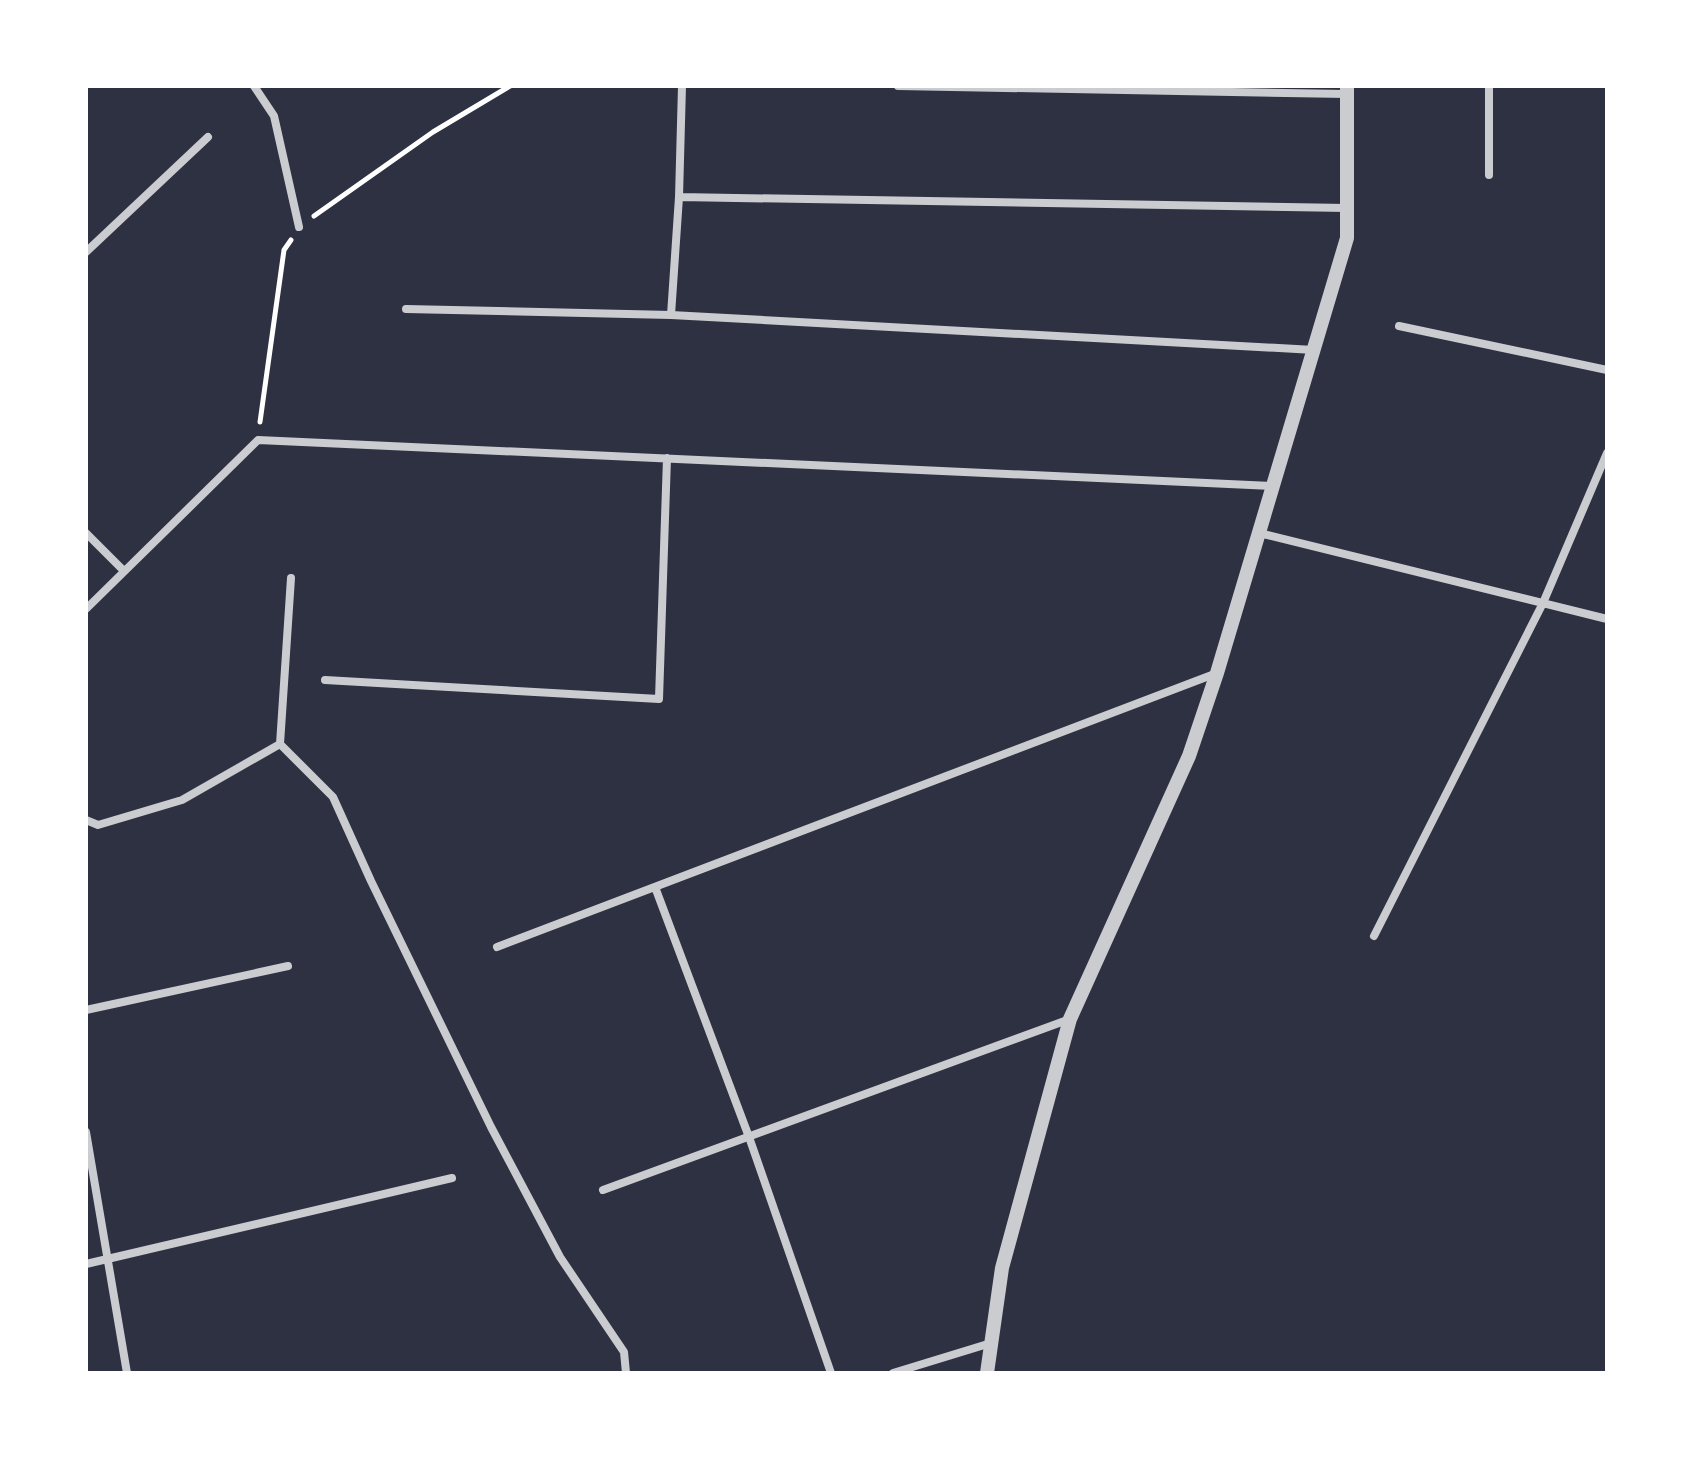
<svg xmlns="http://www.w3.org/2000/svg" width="1693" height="1459" font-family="'IBM Plex Sans',sans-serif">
<rect width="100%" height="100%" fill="#2d3142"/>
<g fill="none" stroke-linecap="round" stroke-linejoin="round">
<!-- path -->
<path stroke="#fff" stroke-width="5" d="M 314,216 L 433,132 L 510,86
M 260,422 L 284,250 L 291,240"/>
<!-- minor -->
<path stroke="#caccd0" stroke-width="8" d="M 254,86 L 274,116 L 299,227
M 898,86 L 1347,94
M 1489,175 L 1489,86
M 679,197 L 1347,208
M 86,252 L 208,137
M 406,309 L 671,315 L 1314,350
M 671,315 L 679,197 L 682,86
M 1399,326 L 1607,370
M 86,533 L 124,571
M 1259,533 L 1607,619
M 291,578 L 280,744 L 333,797 L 371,881 L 491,1127 L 560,1257 L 624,1352 L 626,1373
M 86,609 L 258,440 L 1273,486
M 325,680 L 659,699 L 667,458
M 86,820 L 98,825 L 182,800 L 280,744
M 655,887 L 749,1137 L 831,1373
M 1374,936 L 1543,603 L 1607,453
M 497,947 L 1217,673
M 86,1010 L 288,966
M 86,1132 L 127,1373
M 603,1190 L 1070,1019
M 86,1264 L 452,1178
M 893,1373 L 991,1343"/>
<!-- tertiary -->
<path stroke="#caccd0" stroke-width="14" d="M 987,1373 L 1002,1268 L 1070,1019 L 1189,756 L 1217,673 L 1347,238 L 1347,86"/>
</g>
<!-- border -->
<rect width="1693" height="1459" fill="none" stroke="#ffffff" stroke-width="176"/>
</svg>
